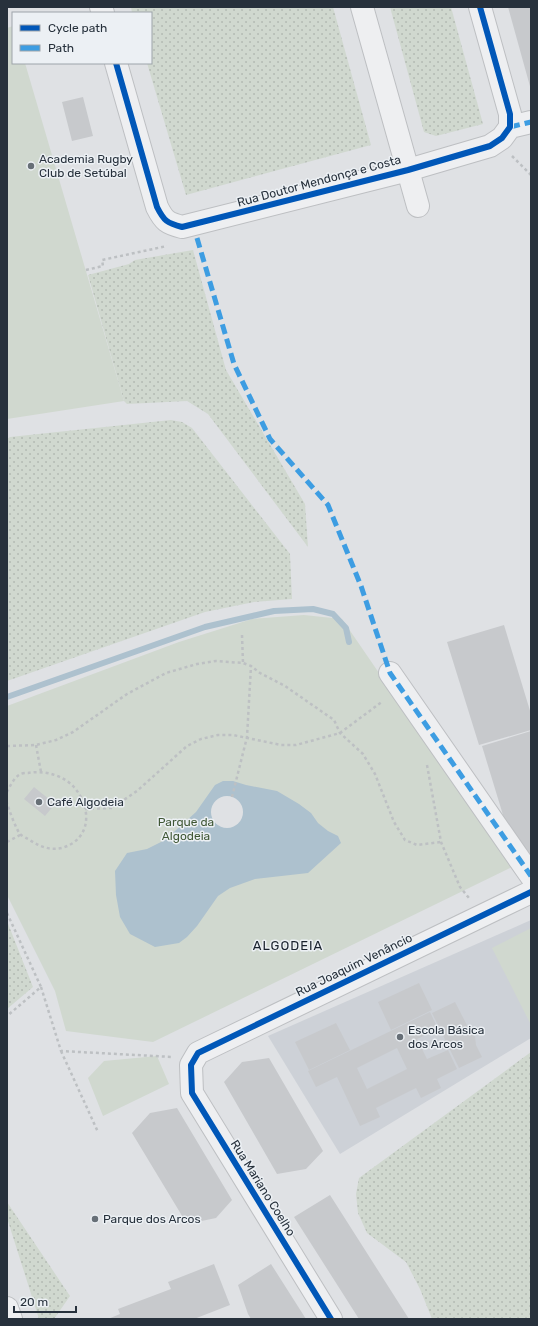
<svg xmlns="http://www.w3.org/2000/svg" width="538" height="1326" font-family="Rubik,sans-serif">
<defs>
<pattern id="grass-dots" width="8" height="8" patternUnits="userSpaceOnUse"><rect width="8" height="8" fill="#d0d8cf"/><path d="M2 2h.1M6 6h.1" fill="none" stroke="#b3bab3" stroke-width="1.8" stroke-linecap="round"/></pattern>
</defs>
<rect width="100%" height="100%" fill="#dfe1e4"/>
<!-- built -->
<path fill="#cdd1d7" d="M 531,920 L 531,1038 L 340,1154 L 268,1036 Z"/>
<!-- grass -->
<path fill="url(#grass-dots)" d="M 131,7 L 333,7 L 371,145 L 186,195 L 147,63 L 151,63 L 151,13 L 132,13 Z
M 390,7 L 451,7 L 483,124 L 436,136 L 424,132 Z
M 193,250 L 226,370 L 305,504 L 308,547 L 208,414 L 187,401 L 127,404 L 124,401 L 88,275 L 129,264 L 135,260 Z
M 171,420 L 182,422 L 192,428 L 290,554 L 292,599 L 254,602 L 205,612 L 7,681 L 7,439 L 10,437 Z
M 7,921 L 33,987 L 7,1009 Z
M 531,1052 L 531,1319 L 432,1319 L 420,1289 L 406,1262 L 367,1233 L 358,1213 L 356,1194 L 359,1178 Z
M 7,1202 L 70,1296 L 54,1319 L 39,1319 L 7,1218 Z"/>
<!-- green -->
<path fill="#d0d8cf" d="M 13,26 L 13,63 L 25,63 L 124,401 L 7,419 L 7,28 Z
M 304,615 L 342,619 L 512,867 L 153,1042 L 66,1031 L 55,991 L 7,895 L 7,706 L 179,642 L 252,619 Z
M 531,928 L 531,1022 L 530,1023 L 492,948 Z
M 157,1056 L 169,1084 L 103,1116 L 88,1078 L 104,1061 Z"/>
<!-- water -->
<path fill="#adc1ce" d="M 223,781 L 233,781 L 246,785 L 277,791 L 299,804 L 311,813 L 318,823 L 328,831 L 338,836 L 341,843 L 308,873 L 255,879 L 230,888 L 218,896 L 197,926 L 187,937 L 179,943 L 155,947 L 130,934 L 120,917 L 116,895 L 115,871 L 127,853 L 147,849 L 165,840 L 196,812 L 215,785 Z"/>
<!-- pier -->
<path fill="#dfe1e4" d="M211 812a16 16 0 1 1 32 0a16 16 0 1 1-32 0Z"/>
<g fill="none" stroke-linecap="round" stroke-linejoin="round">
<!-- stream -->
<path stroke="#adc1ce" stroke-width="6" d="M 7,697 L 205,627 L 274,611 L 313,609 L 333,614 L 346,628 L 349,642"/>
</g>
<!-- building -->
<path fill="#c7c9cc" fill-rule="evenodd" d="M 508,7 L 531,7 L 531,90 Z
M 83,97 L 93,136 L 72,141 L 62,102 Z
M 504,625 L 531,714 L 531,730 L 479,745 L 447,642 Z
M 531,731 L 531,854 L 522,857 L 510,838 L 482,746 Z
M 34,787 L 55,804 L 45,816 L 24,799 Z
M 419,983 L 432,1010 L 391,1030 L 378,1002 Z
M 455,1002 L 469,1029 L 475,1036 L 476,1045 L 482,1057 L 459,1068 L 432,1013 Z
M 430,1012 L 438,1029 L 417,1039 L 427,1059 L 448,1050 L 457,1069 L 437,1079 L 441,1088 L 421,1098 L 416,1088 L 376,1108 L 380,1117 L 360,1126 L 337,1077 L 316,1087 L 308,1071 ZM 397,1048 L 407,1069 L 367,1089 L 357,1068 Z
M 336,1023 L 350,1050 L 309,1070 L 295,1042 Z
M 269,1058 L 323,1151 L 306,1169 L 277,1174 L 224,1082 L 242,1062 Z
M 177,1108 L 232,1200 L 216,1218 L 187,1224 L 132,1133 L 150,1113 Z
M 330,1195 L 409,1319 L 359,1319 L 294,1217 Z
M 214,1264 L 230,1305 L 194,1319 L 108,1319 L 120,1314 L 118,1309 L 171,1289 L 168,1282 Z
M 271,1264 L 306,1319 L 251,1319 L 248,1314 L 238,1285 Z"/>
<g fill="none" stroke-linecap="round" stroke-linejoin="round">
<defs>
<path id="minor" d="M 101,7 L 103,13
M 362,7 L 418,206
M 116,63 L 157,207 C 164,221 167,223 182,227 L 408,170 L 490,146 L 502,138 L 510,127 L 510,114 L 480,7
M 510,127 L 531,122
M 390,673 L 531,876
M 7,1308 L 11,1319
M 331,1319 L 192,1093 L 191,1065 L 198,1053 L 531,892"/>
</defs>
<!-- minor casing -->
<use href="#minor" stroke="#bdbfc2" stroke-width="24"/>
<!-- path -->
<path stroke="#bdc0c3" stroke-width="2.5" stroke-dasharray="3 3" stroke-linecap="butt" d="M 512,156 L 531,175
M 86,270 L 103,266 L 102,260 L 167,246
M 242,635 L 243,663
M 36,745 L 41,772
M 7,746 L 36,745 L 56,740 L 73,732 L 127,694 L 166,673 L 197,664 L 216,661 L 243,663 L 251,666 L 260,673 L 285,686 L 334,720 L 340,733 L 363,754 L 375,774 L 394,822 L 405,840 L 417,845 L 441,842
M 427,765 L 441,842 L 460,887 L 469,898
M 7,792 C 10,786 14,778 19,775 C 21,773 26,773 28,773 C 44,770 62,775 73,786 C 88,802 93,829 73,843 C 57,853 43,849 28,839 C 26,838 22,836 20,834 C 16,829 9,810 7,803
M 232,797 L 247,737 L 251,666
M 85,809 L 112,808 L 137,791 L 187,746 L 201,739 L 218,735 L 233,735 L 281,745 L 296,745 L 340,733 L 383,701
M 7,842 L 20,835
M 7,913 L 41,987 L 7,1016
M 41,987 L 61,1051 L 173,1057
M 61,1051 L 98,1132"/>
<!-- minor -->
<use href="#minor" stroke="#eeeff1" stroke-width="22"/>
<!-- quiet -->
<path stroke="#3d9de2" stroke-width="5" stroke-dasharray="10 5" stroke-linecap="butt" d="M 510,127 L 531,122
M 197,238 L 234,364 L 270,439 L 328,505 L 361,586 L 390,673 L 531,876"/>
<defs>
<path id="cycleway" d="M 116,63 L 157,207 C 164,221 167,223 182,227 L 408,170 L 490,146 L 502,138 L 510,127 L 510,114 L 480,7
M 331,1319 L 192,1093 L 191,1065 L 198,1053 L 531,892"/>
</defs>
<!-- cycleway casing -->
<use href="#cycleway" stroke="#ecf0f4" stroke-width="8"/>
<!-- cycleway -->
<use href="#cycleway" stroke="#0057b8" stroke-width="6"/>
</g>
<!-- markers -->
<g fill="#676f77" stroke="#ecf0f4" stroke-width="1.5">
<circle cx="31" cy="166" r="4"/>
<circle cx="39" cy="802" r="4"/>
<circle cx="400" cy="1037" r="4"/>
<circle cx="95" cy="1219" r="4"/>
</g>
<g text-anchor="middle" stroke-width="3" stroke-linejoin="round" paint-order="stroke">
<!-- poi labels -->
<g font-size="12" fill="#27313c" stroke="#ecf0f4" text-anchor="start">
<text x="39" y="163">Academia Rugby<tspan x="39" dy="14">Club de Setúbal</tspan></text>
<text x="47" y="806">Café Algodeia</text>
<text x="408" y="1034">Escola Básica<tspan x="408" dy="14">dos Arcos</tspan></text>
<text x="103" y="1223">Parque dos Arcos</text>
</g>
<!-- street labels -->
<g font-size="12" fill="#27313c" stroke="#ecf0f4">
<text transform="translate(319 181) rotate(-15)" y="4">Rua Doutor Mendonça e Costa</text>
<text transform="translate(354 965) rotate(-26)" y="4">Rua Joaquim Venâncio</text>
<text transform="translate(263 1188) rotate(58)" y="4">Rua Mariano Coelho</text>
</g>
<!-- park labels -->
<g font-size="12" fill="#3f5735" stroke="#ecf0f4">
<text x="186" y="826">Parque da<tspan x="186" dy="14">Algodeia</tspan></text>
</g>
<!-- neighbourhood labels -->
<g font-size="13" letter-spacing="1" fill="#19222d" stroke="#ecf0f4">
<text x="288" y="950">ALGODEIA</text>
</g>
</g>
<!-- border -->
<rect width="538" height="1326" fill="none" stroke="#27313c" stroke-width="16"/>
<!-- legend -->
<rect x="12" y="12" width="140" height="52" fill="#ecf0f4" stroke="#9da4aa"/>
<rect x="20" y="25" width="20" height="6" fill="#0057b8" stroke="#9da4aa"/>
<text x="48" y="32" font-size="12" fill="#27313c">Cycle path</text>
<rect x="20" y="45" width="20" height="6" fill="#3d9de2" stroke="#9da4aa"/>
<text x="48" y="52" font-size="12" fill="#27313c">Path</text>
<!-- scale -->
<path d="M14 1306v6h62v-6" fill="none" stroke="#27313c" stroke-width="2"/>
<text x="20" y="1306" font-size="12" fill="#27313c" stroke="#ecf0f4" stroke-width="3" paint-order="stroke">20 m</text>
</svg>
